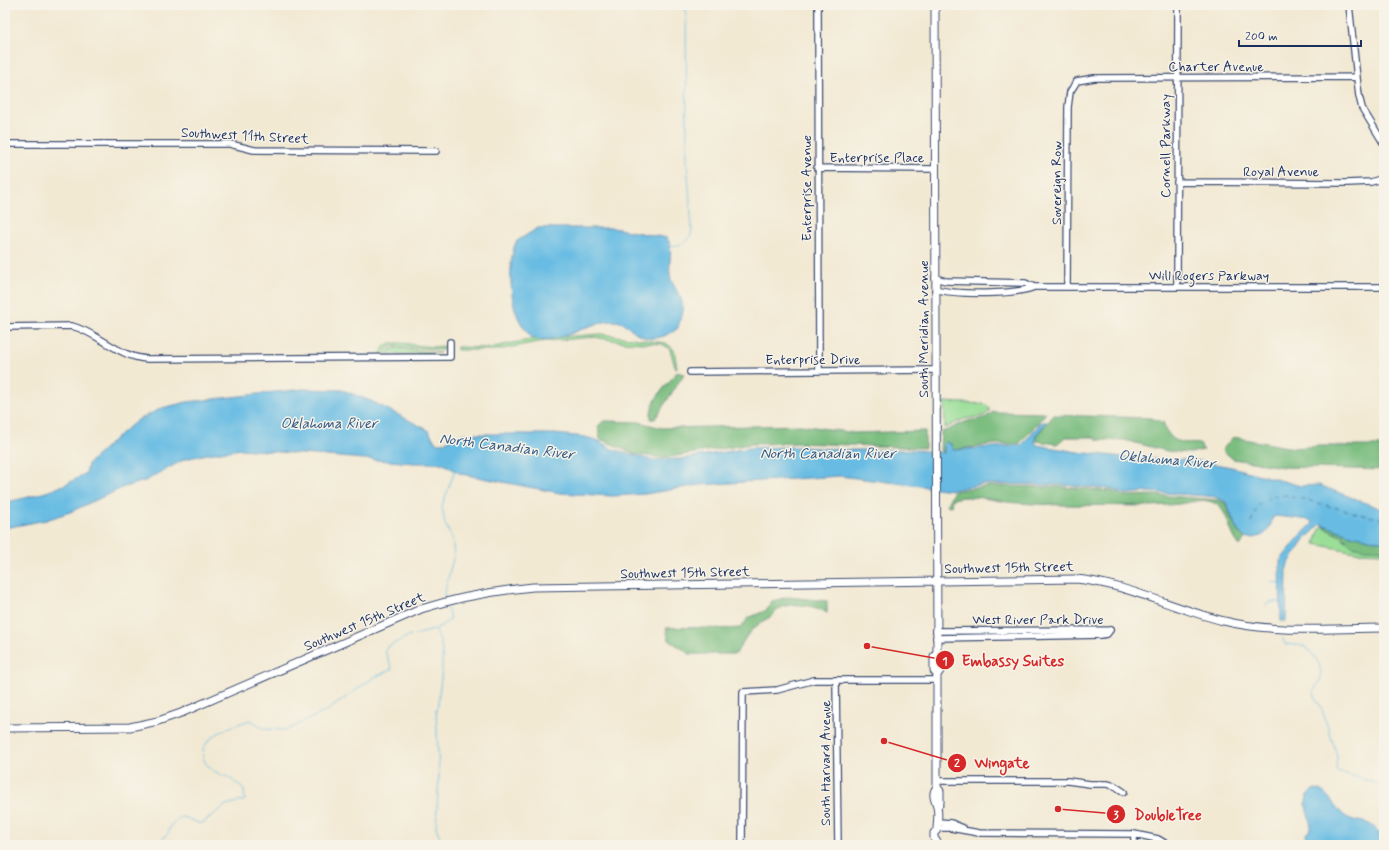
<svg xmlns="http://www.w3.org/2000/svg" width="1389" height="850" font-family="Mynerve,sans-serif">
<rect width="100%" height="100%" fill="#f7f3e8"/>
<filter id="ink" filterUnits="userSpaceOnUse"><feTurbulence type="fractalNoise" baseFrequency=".025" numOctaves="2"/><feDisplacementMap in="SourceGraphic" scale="8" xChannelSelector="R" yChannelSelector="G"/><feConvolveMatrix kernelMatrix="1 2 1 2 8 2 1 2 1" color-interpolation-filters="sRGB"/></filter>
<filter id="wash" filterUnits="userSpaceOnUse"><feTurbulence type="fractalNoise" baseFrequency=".012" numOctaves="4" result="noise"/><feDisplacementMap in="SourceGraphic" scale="16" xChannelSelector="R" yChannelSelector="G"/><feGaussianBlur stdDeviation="0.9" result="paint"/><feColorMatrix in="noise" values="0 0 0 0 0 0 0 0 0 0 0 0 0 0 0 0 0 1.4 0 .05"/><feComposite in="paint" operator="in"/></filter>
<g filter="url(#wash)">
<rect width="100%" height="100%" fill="#f2e9d3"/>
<!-- green -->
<path fill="#9ade97" stroke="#5a867a" d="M 601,334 L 666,343 L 674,350 L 677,368 L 675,367 L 670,349 L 662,344 L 626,342 L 594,337 L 538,342 L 497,350 L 457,350 L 457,347 L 489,348 L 533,339 Z
M 391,343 C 409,342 426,349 444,346 L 443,350 L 392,346 L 387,348 L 386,354 L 380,354 L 385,345 Z
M 396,348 L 440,353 L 388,354 L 390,349 Z
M 944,402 L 985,404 L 989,407 L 989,412 L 983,416 L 964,419 L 945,428 Z
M 1323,526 L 1330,531 L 1340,536 L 1352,546 L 1384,550 L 1384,553 L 1355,552 L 1315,544 L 1319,531 Z"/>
<!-- forest -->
<path fill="#7bbd80" stroke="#4b766f" d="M 677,372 L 684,374 L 655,419 L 651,419 C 649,400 667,386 677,372 Z
M 993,412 L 1046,413 L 1019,444 L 995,444 L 953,450 L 951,444 L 946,442 L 944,443 L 944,452 L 940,451 L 941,432 C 950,430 957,425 965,422 C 976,418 984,421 993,412 Z
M 1054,415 L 1150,418 L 1163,422 C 1171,444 1178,442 1200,444 L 1203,450 L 1190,453 L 1167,451 L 1124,440 L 1098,440 L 1093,437 L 1065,437 L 1057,444 L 1036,441 L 1036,436 Z
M 604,421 L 639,422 L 662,428 L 801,425 L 854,433 L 925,431 L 925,448 L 800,443 L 751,444 L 663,458 L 634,454 L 600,439 L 598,426 Z
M 1233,437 L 1293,448 L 1320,446 L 1384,446 L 1384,470 L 1283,467 L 1233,459 L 1222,450 Z
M 987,486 L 1063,487 L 1111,491 L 1124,496 L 1155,495 L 1218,500 L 1225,503 L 1237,531 L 1245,538 L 1240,546 C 1227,532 1230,509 1212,502 C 1200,498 1190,503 1179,504 C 1168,505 1156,506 1145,506 C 1103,505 1060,506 1018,503 C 995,502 975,493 952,499 L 951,506 L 946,505 L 954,491 Z
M 1323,525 L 1350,535 L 1384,542 L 1384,550 L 1365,549 L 1352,546 L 1341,535 L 1330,531 Z
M 788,597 L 827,601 L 827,613 C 816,606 799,603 785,606 C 778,608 772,617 765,620 C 750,629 744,639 736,654 L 690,654 L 669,640 L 666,628 C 691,626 716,630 741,628 L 748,618 L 767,610 L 772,601 Z"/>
<!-- water -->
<path fill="#67bce3" stroke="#4176a0" d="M 538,228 L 613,228 L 667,238 C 674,246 668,264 670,275 C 672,287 682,295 683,307 C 684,313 679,321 678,328 C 670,335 654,341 644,337 C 632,333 627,320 612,321 C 585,322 561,346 532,338 C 525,330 518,320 515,309 C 510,293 508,255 517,241 Z
M 303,389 L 342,390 L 371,401 L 428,430 L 436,443 L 443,443 L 463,434 L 555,434 L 585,437 L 599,441 L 612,449 L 652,460 L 681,459 L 750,448 L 799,447 L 852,450 L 914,450 L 944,453 L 944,443 L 946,442 L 951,445 L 953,450 L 1022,445 L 1041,422 L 1047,422 L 1036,435 L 1035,442 L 1037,445 L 1077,452 L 1142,459 L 1193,460 L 1231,467 L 1301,486 L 1319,485 L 1384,510 L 1384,542 L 1351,535 L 1321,524 L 1305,539 L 1287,566 L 1286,621 L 1281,621 L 1280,561 C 1290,548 1301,534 1313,523 L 1310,520 L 1276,516 L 1272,518 C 1271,534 1260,539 1245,538 L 1237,530 L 1226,502 L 1215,497 L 1206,496 L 1149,492 L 1125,494 L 1110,489 L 1064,485 L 983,484 L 952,490 L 840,476 L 699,485 L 645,494 L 613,496 L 560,493 L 461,474 L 442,463 L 414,463 L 241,449 L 207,454 L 185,459 L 145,481 L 124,487 L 70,512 L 46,520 L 5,528 L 5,502 C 34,497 61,489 86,473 L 88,464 L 119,435 L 138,420 L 162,408 L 187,402 Z
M 1315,789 C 1329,791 1334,808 1345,816 C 1353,822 1363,820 1371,825 C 1376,828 1380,835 1384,839 L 1384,845 L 1306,845 L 1306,834 L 1311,828 C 1310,813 1298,799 1315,789 Z"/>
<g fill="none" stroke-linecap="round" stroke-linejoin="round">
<!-- stream -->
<path stroke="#67bce3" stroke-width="1" d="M 671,246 C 684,244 690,243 692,229 L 687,162 L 686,5
M 1271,582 L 1280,583
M 445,599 L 444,594 L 454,555 L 452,538 L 445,524 L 442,506 L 455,470
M 1266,605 L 1271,602 L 1281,602
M 435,630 C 449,649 439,684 438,706 L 436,709 L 439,775 L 436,827 L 443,845
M 1283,638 L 1284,643 L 1286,644 L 1304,646 C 1314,654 1325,667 1319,682 C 1317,686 1314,688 1314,693 C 1315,701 1322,705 1323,713 L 1337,755 L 1336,768 L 1337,771 L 1384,786
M 157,845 L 168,833 L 171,825 L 179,818 L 183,817 L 201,824 L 226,805 L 245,800 L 244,790 C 239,785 233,780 227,777 C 221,774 216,773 211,769 C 183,743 232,725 251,720 L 264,729 L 287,730 L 328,710 L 373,678 L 392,669 L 385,651 L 387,647 L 407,637 L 434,630 L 450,620 L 450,616 L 446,606"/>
<!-- ferry -->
<path stroke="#325986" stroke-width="1" stroke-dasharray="5 4" stroke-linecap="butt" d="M 1251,522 L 1258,506 L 1272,496 L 1288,495 L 1363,515 L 1384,519"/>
</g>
</g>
<g filter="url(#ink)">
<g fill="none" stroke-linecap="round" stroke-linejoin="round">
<defs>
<path id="minor" d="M 818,5 L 819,370
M 1349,5 L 1359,96 L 1362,108 L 1384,144
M 5,144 L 230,144 L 254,150 L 436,151
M 817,168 L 936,169
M 1177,182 L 1347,183 L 1371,182 L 1384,178
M 935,278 L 946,281 L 1025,283 L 1034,287 L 1384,287
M 1067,287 L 1068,107 L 1070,92 L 1077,81 L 1094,78 L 1356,77
M 1177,287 L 1178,5
M 935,289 C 956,295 1015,295 1034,287
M 5,327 L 72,326 C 99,333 118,357 147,359 L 450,357 L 450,342
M 690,372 L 936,370
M 936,631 L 1110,630
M 936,638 L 1101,635 L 1107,634 L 1110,630
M 836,681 L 838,845
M 937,781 L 1068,781 L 1090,784 L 1107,784 L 1115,786 L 1124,792
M 937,822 L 951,823 L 963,828
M 937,828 L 951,828 L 979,833 L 1134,834 L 1158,839 L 1168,845
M 1134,834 L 1134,845
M 742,845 L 743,692 L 777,690 L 814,680 L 937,680"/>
<path id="major" d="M 935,5 L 937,652 L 934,656 L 934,671 L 937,675 L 937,787 C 931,794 935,800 937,807 C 939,814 937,823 937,830 L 934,833 L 934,838 L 937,842
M 937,652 L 940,656 L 940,671 L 937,675
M 5,728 L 130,727 L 158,721 L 181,713 L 421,609 C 459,597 493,591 533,587 L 1076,579 C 1128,584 1173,609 1224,621 C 1276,634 1331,628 1384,628
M 937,787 L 940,791 L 940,803 L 937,807"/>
</defs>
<!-- minor casing -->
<use href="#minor" stroke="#3b4b70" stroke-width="8"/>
<!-- major casing -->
<use href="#major" stroke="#3b4b70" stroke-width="9"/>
<!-- minor -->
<use href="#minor" stroke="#fff" stroke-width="5.5"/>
<!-- major -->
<use href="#major" stroke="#fff" stroke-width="7"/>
</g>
</g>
<g text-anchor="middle" stroke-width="3" stroke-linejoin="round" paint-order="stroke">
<!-- street labels -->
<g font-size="14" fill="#1b2f5e" stroke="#f7f3e8">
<text x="1216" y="71">Charter Avenue</text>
<text transform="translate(245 135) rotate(3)" y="5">Southwest 11th Street</text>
<text transform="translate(1165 146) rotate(-90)" y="5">Cornell Parkway</text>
<text x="877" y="162">Enterprise Place</text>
<text x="1281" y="176">Royal Avenue</text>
<text transform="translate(1056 183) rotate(-90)" y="5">Sovereign Row</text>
<text transform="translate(806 188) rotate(-90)" y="5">Enterprise Avenue</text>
<text x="1209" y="280">Will Rogers Parkway</text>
<text transform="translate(923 329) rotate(-90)" y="5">South Meridian Avenue</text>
<text x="813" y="364">Enterprise Drive</text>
<text transform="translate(1009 567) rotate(-1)" y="5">Southwest 15th Street</text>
<text transform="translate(685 572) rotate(-1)" y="5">Southwest 15th Street</text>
<text x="1038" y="624">West River Park Drive</text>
<text transform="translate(364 621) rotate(-23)" y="5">Southwest 15th Street</text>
<text transform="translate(825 763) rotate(-90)" y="5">South Harvard Avenue</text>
</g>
<!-- water labels -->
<g font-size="15" font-style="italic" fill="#325986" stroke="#f7f3e8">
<text x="329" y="428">Oklahoma River</text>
<text transform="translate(507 446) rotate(7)" y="5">North Canadian River</text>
<text x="828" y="458">North Canadian River</text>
<text transform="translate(1167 459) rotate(5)" y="5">Oklahoma River</text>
</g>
</g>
<!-- callouts -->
<path fill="none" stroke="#d62828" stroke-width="1.5" d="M867 646L945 660M884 741L957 763M1058 809L1116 814"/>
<g fill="#d62828" stroke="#f7f3e8" stroke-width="1.5">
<circle cx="867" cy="646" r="4"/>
<circle cx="884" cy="741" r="4"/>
<circle cx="1058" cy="809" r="4"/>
<circle cx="945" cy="660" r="10"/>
<circle cx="957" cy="763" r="10"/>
<circle cx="1116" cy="814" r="10"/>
</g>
<g font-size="12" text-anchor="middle" font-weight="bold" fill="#fff">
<text x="945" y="665">1</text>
<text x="957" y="767">2</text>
<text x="1116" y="819">3</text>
</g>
<g font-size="15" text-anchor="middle" font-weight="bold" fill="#d62828" stroke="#f7f3e8" stroke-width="3" stroke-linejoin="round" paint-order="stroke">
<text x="1013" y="666">Embassy Suites</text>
<text x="1002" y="768">Wingate</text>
<text x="1168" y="820">DoubleTree</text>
</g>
<!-- margin -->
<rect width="1389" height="850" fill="none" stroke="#f7f3e8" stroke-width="20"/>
<!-- scale -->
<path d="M1239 40v6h122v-6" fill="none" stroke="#1b2f5e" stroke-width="2"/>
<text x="1245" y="40" font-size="12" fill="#1b2f5e" stroke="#f7f3e8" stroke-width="3" paint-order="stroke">200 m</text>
</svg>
